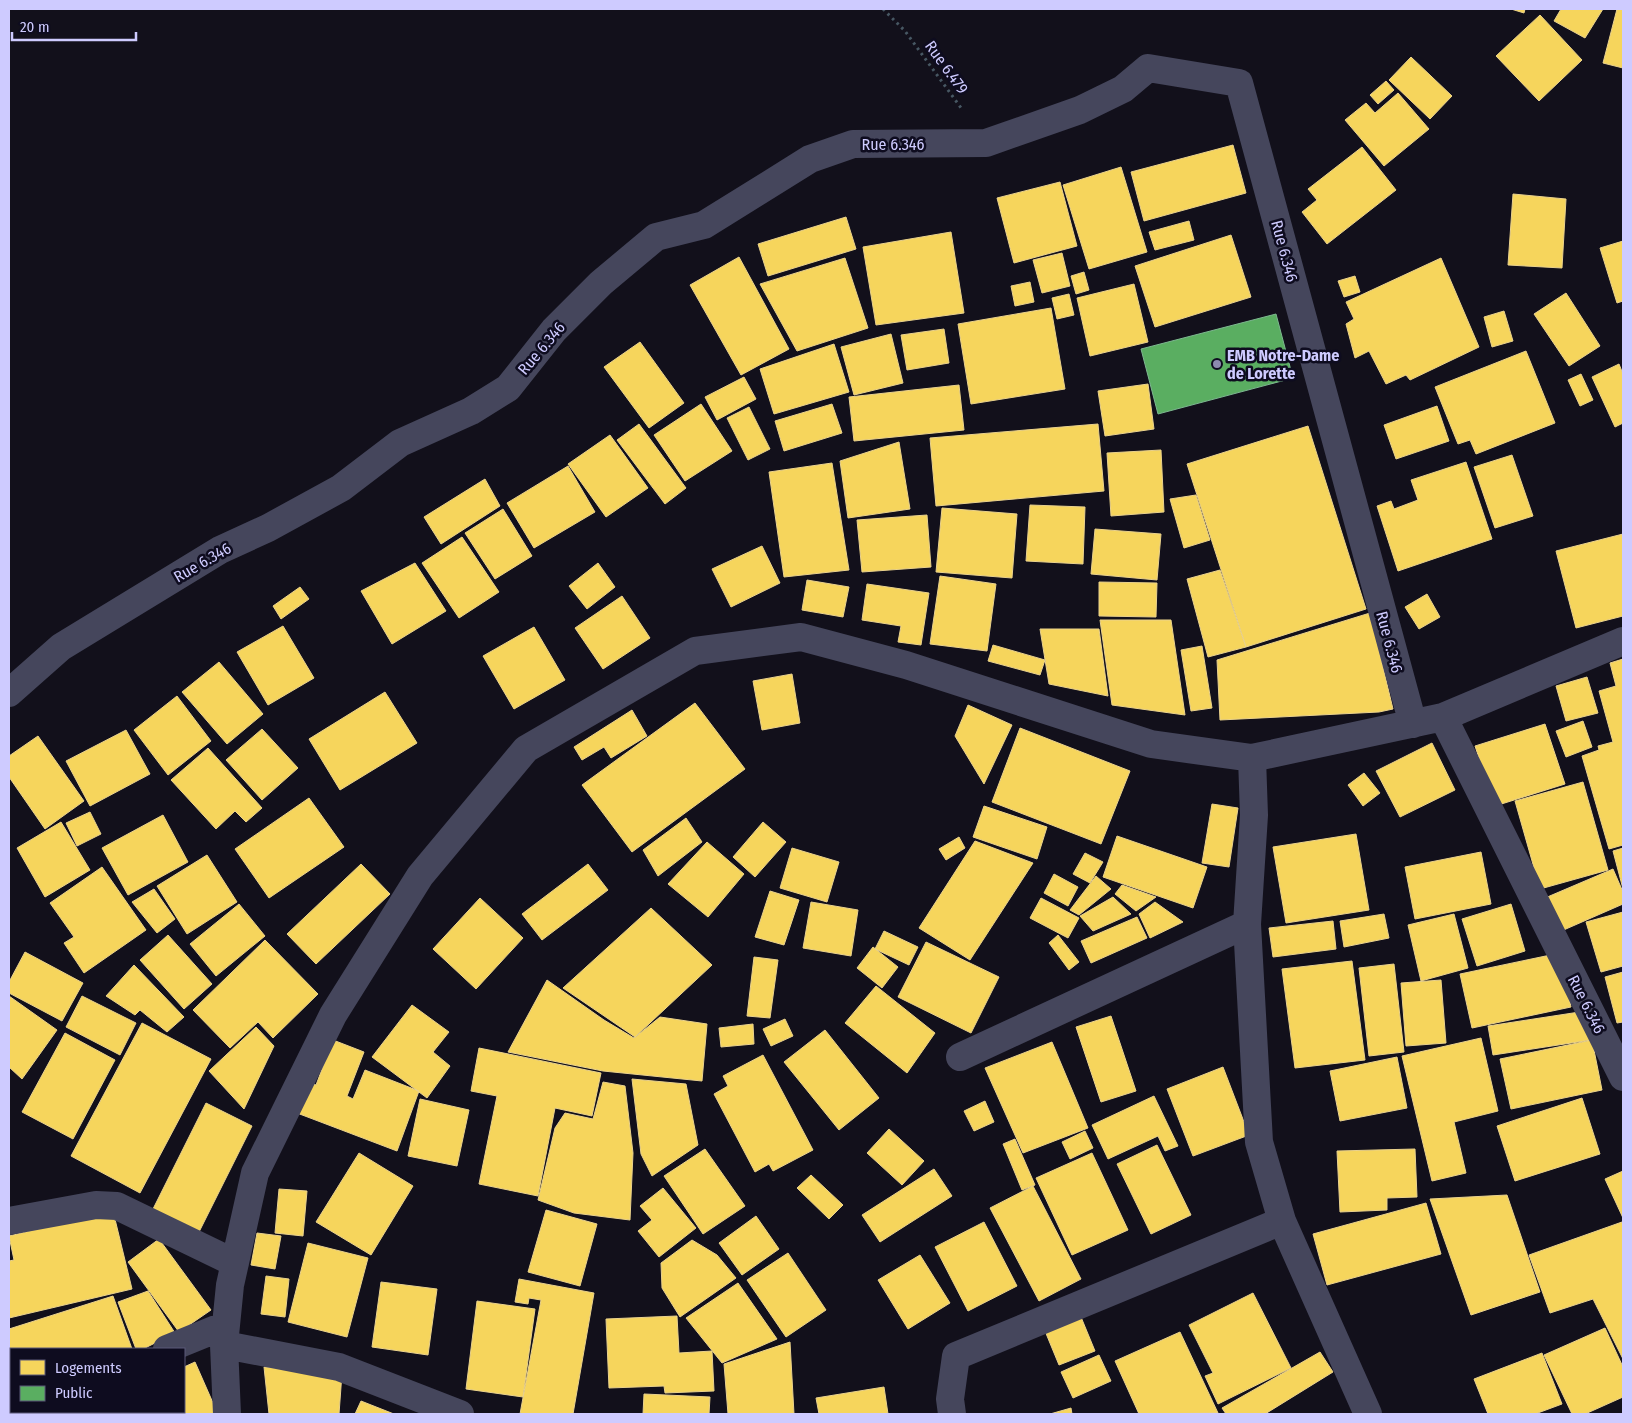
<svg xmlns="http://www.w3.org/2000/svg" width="1632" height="1423" font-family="'Fira Sans Condensed',sans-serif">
<rect width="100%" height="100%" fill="#12101b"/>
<!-- homes -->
<path fill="#f6d55c" stroke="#ead28d" d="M 1511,9 L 1525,9 L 1524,13 Z
M 1561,9 L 1603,9 L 1585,38 L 1554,21 Z
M 1617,9 L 1623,9 L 1623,68 L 1603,63 Z
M 1540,15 L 1582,60 L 1539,101 L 1496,56 Z
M 1411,57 L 1452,96 L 1430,119 L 1389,80 Z
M 1386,81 L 1394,90 L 1378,104 L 1370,95 Z
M 1398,93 L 1429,129 L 1384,166 L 1345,120 L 1366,103 L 1375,113 Z
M 1233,145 L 1246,193 L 1144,221 L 1131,172 Z
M 1362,147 L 1396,190 L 1327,244 L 1302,212 L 1317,200 L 1308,189 Z
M 1121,167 L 1147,252 L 1089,269 L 1063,185 Z
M 1060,182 L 1077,246 L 1014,263 L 997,198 Z
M 1513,194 L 1566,199 L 1562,268 L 1508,265 Z
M 846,217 L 856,249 L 768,276 L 758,244 Z
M 1189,221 L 1194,240 L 1155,250 L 1149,232 Z
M 951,232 L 964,313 L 876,325 L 863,247 Z
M 1231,235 L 1251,297 L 1155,327 L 1135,266 Z
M 1623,241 L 1623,301 L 1617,303 L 1600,248 Z
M 1062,253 L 1070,286 L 1042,293 L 1033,260 Z
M 739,257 L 789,349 L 741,375 L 690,285 Z
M 845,258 L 868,328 L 797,351 L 760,284 Z
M 1441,258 L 1479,347 L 1410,380 L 1406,375 L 1386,384 L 1369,351 L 1355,358 L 1346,324 L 1354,319 L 1346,302 Z
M 1084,272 L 1089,290 L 1076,294 L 1071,276 Z
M 1355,276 L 1360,292 L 1344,297 L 1338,281 Z
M 1030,282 L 1034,302 L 1015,306 L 1011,286 Z
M 1134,284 L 1148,342 L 1090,356 L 1077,298 Z
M 1566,293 L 1600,346 L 1569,366 L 1534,314 Z
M 1069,294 L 1074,315 L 1057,319 L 1052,298 Z
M 1051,308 L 1065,389 L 971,404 L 958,324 Z
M 1504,311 L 1513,341 L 1492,347 L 1484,317 Z
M 944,329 L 949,363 L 907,370 L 901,335 Z
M 891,334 L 903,383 L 854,395 L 841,347 Z
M 640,342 L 684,403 L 649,428 L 604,367 Z
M 834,344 L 849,392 L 774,414 L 760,369 Z
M 1526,351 L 1555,423 L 1476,454 L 1470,440 L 1458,444 L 1435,387 Z
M 1619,364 L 1623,374 L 1623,423 L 1615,427 L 1592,377 Z
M 1581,374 L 1593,400 L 1580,406 L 1568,380 Z
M 744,377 L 756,399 L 717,420 L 705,397 Z
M 1148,384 L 1154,429 L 1105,436 L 1098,391 Z
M 959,385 L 964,430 L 854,441 L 849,397 Z
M 701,404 L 732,451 L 685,481 L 654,435 Z
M 832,404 L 842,433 L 784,451 L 775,421 Z
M 1437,406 L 1449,441 L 1396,459 L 1384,425 Z
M 749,407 L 770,449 L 748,460 L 727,418 Z
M 639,424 L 686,488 L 665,504 L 617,440 Z
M 1098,424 L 1104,491 L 936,506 L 930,438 Z
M 1308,426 L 1366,609 L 1246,647 L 1187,464 Z
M 610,435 L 648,488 L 606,517 L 568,464 Z
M 899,442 L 910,509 L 848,518 L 840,461 Z
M 1161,450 L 1164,512 L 1111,516 L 1107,453 Z
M 1512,455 L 1533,516 L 1495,528 L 1474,467 Z
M 1466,462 L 1492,539 L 1398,571 L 1377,506 L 1391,501 L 1394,509 L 1418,500 L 1411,480 Z
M 832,463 L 849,570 L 784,577 L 769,472 Z
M 568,466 L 595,512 L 534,548 L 507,503 Z
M 485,479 L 500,506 L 441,544 L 424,517 Z
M 1196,495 L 1210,540 L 1184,548 L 1170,499 Z
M 1030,505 L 1085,507 L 1083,564 L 1026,561 Z
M 942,508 L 1017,514 L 1012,578 L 936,572 Z
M 503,509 L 532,556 L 495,579 L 465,533 Z
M 927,515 L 931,567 L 862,572 L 857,520 Z
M 1095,529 L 1161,534 L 1157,580 L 1091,574 Z
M 1623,534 L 1623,616 L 1576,628 L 1556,551 Z
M 462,537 L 499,592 L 459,618 L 422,563 Z
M 762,546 L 780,583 L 731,607 L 712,569 Z
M 415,563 L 446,611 L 392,644 L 361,591 Z
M 598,563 L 615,587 L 587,609 L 569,586 Z
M 1220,570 L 1246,647 L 1208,657 L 1187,579 Z
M 940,576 L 996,584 L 987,651 L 930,644 Z
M 807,580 L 849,587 L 843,617 L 802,610 Z
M 1099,582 L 1157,583 L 1156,617 L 1099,616 Z
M 867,584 L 929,593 L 921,645 L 898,642 L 901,626 L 862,620 Z
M 300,587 L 309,599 L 281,619 L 273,606 Z
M 1427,594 L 1440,617 L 1419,629 L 1405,607 Z
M 622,596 L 650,638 L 603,669 L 575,628 Z
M 1370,613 L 1393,709 L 1379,712 L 1220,720 L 1217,660 Z
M 1100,620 L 1171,620 L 1185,715 L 1112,705 Z
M 283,626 L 314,678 L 268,705 L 237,652 Z
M 534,627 L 565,680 L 514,709 L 483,656 Z
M 1040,629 L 1099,629 L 1108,696 L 1049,684 Z
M 993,645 L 1045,660 L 1040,675 L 988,661 Z
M 1202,646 L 1212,708 L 1191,711 L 1181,650 Z
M 1623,659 L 1623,845 L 1609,849 L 1582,756 L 1599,750 L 1598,746 L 1613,742 L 1599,691 L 1616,686 L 1610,663 Z
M 219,662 L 263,714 L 227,744 L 182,692 Z
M 792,674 L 800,723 L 762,730 L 753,681 Z
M 1587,677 L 1598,713 L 1566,721 L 1556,686 Z
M 385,692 L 417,743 L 340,790 L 309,739 Z
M 177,696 L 211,741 L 168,775 L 134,730 Z
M 695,703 L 745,769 L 632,852 L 582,785 Z
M 968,705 L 1012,725 L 984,784 L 955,736 Z
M 632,710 L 647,736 L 611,758 L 604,747 L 582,760 L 574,747 Z
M 1583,721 L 1592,747 L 1566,757 L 1556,731 Z
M 1545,724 L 1565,784 L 1495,806 L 1475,746 Z
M 1020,728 L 1130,771 L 1101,844 L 992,802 Z
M 262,729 L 298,768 L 262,800 L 226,760 Z
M 126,730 L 150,774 L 90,806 L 66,761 Z
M 38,736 L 84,801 L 45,829 L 9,777 L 9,756 Z
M 1432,743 L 1455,790 L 1400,817 L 1376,771 Z
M 208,748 L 262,808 L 246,822 L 235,811 L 216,829 L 171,780 Z
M 1364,773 L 1380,793 L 1363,806 L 1348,785 Z
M 1583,782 L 1608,870 L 1540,889 L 1515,801 Z
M 309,798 L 344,847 L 269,898 L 235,849 Z
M 1212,804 L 1238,808 L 1229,867 L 1202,863 Z
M 984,806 L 1047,827 L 1037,859 L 973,837 Z
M 90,812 L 101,834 L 77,846 L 66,823 Z
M 163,815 L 188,862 L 128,895 L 102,848 Z
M 686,818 L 702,842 L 658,876 L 643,850 Z
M 61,822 L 90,870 L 45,897 L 17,848 Z
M 763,822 L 786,842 L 755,877 L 733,857 Z
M 1356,834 L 1369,910 L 1286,923 L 1273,847 Z
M 1117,836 L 1207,867 L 1193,908 L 1103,877 Z
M 959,837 L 965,848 L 946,860 L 939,849 Z
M 975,841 L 1033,863 L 970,960 L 919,928 Z
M 707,842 L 744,874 L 708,917 L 668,884 Z
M 792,848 L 839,862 L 827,902 L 780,888 Z
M 1623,848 L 1623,889 L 1613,851 Z
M 1481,852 L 1491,904 L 1415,919 L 1405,867 Z
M 1085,853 L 1103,862 L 1090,883 L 1073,874 Z
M 207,855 L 237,902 L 187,934 L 157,886 Z
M 361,864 L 390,894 L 316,964 L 287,934 Z
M 588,864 L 608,890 L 542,940 L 522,914 Z
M 102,867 L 146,930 L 84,973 L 64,943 L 74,937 L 50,903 Z
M 1613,869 L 1623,892 L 1623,904 L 1559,932 L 1545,898 Z
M 1054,874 L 1078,887 L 1068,906 L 1044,893 Z
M 1096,876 L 1111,889 L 1079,915 L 1070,910 Z
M 1122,885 L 1156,897 L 1136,911 L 1115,894 Z
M 154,889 L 175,919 L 157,933 L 132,902 Z
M 770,891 L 799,900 L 784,945 L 755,937 Z
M 1113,897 L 1131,914 L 1093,931 L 1080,916 Z
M 480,898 L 523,938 L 476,989 L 433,949 Z
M 1041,898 L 1079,918 L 1068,938 L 1030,918 Z
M 811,902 L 858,910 L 851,956 L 803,948 Z
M 1155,902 L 1183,922 L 1150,938 L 1139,914 Z
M 239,904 L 265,936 L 216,976 L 190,944 Z
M 1511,904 L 1525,951 L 1477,966 L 1462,919 Z
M 651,908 L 712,965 L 635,1037 L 563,988 Z
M 1623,912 L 1623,966 L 1601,972 L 1586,922 Z
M 1384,914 L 1389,938 L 1344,947 L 1340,921 Z
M 1454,914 L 1468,968 L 1421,981 L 1408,925 Z
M 1137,917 L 1147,938 L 1091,963 L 1081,941 Z
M 1333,921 L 1336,949 L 1273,957 L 1269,928 Z
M 884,931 L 918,947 L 909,965 L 875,949 Z
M 168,935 L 212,984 L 184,1009 L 140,960 Z
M 1058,935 L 1079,962 L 1069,970 L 1049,943 Z
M 265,940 L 318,994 L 273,1038 L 258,1022 L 230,1048 L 193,1010 Z
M 926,942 L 999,977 L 971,1033 L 898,997 Z
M 873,947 L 898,967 L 882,988 L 857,968 Z
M 25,952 L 83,983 L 62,1021 L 9,993 L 9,982 Z
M 1560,953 L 1571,1007 L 1472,1028 L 1460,974 Z
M 754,957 L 778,960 L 770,1018 L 747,1016 Z
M 1352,961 L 1365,1060 L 1295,1068 L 1282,969 Z
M 1394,964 L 1404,1052 L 1369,1056 L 1359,968 Z
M 134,965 L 184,1017 L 167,1032 L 140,1010 L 135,1015 L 106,996 Z
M 1623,972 L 1623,1022 L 1617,1023 L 1605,977 Z
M 547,980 L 604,1020 L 634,1038 L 660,1017 L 707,1024 L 702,1081 L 603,1071 L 508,1052 Z
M 1441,980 L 1446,1043 L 1406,1046 L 1401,983 Z
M 876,986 L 935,1033 L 907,1073 L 845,1023 Z
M 9,996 L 57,1030 L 22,1079 L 9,1067 Z
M 82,996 L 136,1023 L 120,1055 L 66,1027 Z
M 412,1005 L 449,1032 L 433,1052 L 450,1066 L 427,1098 L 372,1057 Z
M 1586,1011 L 1591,1040 L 1493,1055 L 1488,1026 Z
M 1111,1016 L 1136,1091 L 1101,1102 L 1076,1027 Z
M 785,1019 L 793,1036 L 771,1046 L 763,1029 Z
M 142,1023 L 211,1059 L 140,1193 L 71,1156 Z
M 753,1024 L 754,1044 L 721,1047 L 719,1028 Z
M 256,1027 L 274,1046 L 244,1109 L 209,1071 Z
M 825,1030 L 879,1098 L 839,1130 L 784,1062 Z
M 65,1033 L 115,1060 L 73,1139 L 22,1112 Z
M 1481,1038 L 1498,1111 L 1454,1122 L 1466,1173 L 1432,1181 L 1402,1056 Z
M 333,1040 L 364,1052 L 347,1096 L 353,1099 L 365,1070 L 419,1091 L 397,1151 L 297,1113 L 309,1082 L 316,1085 Z
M 1592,1040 L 1602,1090 L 1511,1109 L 1500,1059 Z
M 1052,1042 L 1088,1128 L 1023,1153 L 985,1068 Z
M 479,1048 L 601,1073 L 592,1116 L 555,1108 L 538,1196 L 479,1184 L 497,1096 L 471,1091 Z
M 763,1055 L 813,1150 L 773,1171 L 769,1164 L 755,1172 L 714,1094 L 728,1086 L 723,1076 Z
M 1397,1057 L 1407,1108 L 1340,1121 L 1330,1071 Z
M 1223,1067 L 1249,1135 L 1193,1156 L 1167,1089 Z
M 632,1079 L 686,1084 L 698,1145 L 652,1176 L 641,1154 Z
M 603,1082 L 625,1086 L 633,1153 L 630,1220 L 574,1213 L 538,1200 L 555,1128 L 565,1113 L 593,1119 Z
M 1154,1096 L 1178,1146 L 1165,1151 L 1158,1136 L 1108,1159 L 1092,1125 Z
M 1582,1098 L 1600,1154 L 1515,1181 L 1497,1126 Z
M 420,1099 L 469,1110 L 457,1166 L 408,1156 Z
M 985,1101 L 994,1122 L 974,1131 L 964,1111 Z
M 206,1103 L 252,1126 L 197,1236 L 151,1213 Z
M 889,1129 L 924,1161 L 902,1185 L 867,1153 Z
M 1085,1131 L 1093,1148 L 1070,1159 L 1062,1142 Z
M 1015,1139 L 1035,1185 L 1022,1190 L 1003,1144 Z
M 1157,1145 L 1191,1215 L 1151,1234 L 1117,1164 Z
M 705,1149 L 745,1206 L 703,1234 L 664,1176 Z
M 1415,1149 L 1417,1197 L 1387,1198 L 1387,1210 L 1340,1212 L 1337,1151 Z
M 359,1153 L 413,1186 L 371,1255 L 316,1222 Z
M 1092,1153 L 1128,1230 L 1072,1255 L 1036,1178 Z
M 934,1169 L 952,1196 L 880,1242 L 862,1215 Z
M 1623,1171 L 1623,1218 L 1605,1179 Z
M 811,1175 L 843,1205 L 829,1219 L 797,1188 Z
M 1033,1186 L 1081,1279 L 1039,1301 L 990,1208 Z
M 663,1188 L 696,1228 L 659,1257 L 638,1231 L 652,1220 L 640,1206 Z
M 279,1189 L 307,1191 L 303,1236 L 275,1233 Z
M 1507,1195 L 1540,1292 L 1471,1315 L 1430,1199 Z
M 1426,1203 L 1441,1254 L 1327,1285 L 1313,1234 Z
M 546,1210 L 597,1224 L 580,1286 L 528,1272 Z
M 113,1211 L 132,1289 L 9,1318 L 9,1261 L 14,1260 L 9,1236 Z
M 756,1216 L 779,1249 L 742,1275 L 719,1243 Z
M 984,1222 L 1017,1286 L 968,1311 L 935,1247 Z
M 1622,1222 L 1623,1225 L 1623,1359 L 1593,1299 L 1550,1313 L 1529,1255 Z
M 257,1233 L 281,1236 L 275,1269 L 251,1265 Z
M 159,1239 L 211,1310 L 179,1332 L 128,1262 Z
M 692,1240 L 717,1255 L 736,1278 L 680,1317 L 662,1288 L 661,1263 Z
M 308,1243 L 368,1258 L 347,1337 L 288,1322 Z
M 788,1253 L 826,1310 L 786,1337 L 747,1280 Z
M 920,1255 L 950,1303 L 908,1329 L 878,1280 Z
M 266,1276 L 289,1279 L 285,1317 L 261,1314 Z
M 519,1279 L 594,1293 L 573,1414 L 520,1414 L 541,1300 L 529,1298 L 528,1304 L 515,1302 Z
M 381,1282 L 437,1289 L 428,1355 L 372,1347 Z
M 738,1283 L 777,1339 L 722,1363 L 686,1318 Z
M 148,1291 L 175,1333 L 143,1349 L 136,1349 L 118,1302 Z
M 1253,1293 L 1291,1368 L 1218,1404 L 1205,1376 L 1213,1373 L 1189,1325 Z
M 113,1296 L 132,1349 L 11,1349 L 11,1361 L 9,1355 L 9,1329 Z
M 477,1301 L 535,1309 L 523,1397 L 466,1389 Z
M 677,1316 L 679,1353 L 712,1351 L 714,1391 L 665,1393 L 664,1386 L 609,1388 L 606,1319 Z
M 1081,1317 L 1095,1351 L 1059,1365 L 1045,1331 Z
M 1605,1328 L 1623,1367 L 1623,1397 L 1585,1414 L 1572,1414 L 1544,1355 Z
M 1180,1332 L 1218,1413 L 1139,1414 L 1115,1361 Z
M 790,1342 L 794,1414 L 728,1414 L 724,1364 Z
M 1320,1352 L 1333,1372 L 1265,1414 L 1226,1414 L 1222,1408 Z
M 1542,1353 L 1562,1404 L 1535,1414 L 1488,1414 L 1474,1379 Z
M 1099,1355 L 1111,1381 L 1073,1398 L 1061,1372 Z
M 195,1362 L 217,1412 L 211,1414 L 82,1414 L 82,1412 L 184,1412 L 184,1367 Z
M 264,1367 L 342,1373 L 339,1414 L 269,1414 Z
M 884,1387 L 888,1414 L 819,1414 L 816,1398 Z
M 644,1394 L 710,1397 L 709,1414 L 643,1414 Z
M 361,1401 L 394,1414 L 355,1414 Z
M 1071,1408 L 1072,1414 L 1050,1414 Z
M 51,1412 L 51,1414 L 34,1414 L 46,1412 Z"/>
<!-- public -->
<path fill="#5aae61" stroke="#7db790" d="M 1276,314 L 1293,378 L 1158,414 L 1141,349 Z"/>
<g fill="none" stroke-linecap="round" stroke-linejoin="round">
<!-- path -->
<path stroke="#475763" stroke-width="3" stroke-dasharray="2.5 4" stroke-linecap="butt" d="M 883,9 L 905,31 L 961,108"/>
<!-- minor -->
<path stroke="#45465c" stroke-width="28" d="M 9,693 L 61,647 L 220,550 L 268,528 L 341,488 L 400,443 L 471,411 L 508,388 L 554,330 L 601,283 L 656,237 L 704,225 L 810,159 L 853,144 L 986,143 L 1080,110 L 1123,89 L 1148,68 L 1239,83 L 1413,724
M 1443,717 L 1623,1077
M 1252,758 L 1254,815 L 1247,924 L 1259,1142 L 1282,1221 L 1368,1414
M 960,1057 L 1247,924
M 9,1221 L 96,1205 L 117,1206 L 235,1263
M 225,1345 L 339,1367 L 460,1414
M 167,1349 L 226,1325
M 227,1414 L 224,1345 L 230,1285 L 255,1173 L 333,1015 L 420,876 L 526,749 L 695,651 L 801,637 L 906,665 L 1151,744 L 1252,758 L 1443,717 L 1623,641
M 952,1414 L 950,1399 L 956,1356 L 1282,1221"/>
</g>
<!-- markers -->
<circle fill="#8c8aaf" stroke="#0e0c1f" stroke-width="2" cx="1217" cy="364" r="5"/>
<g text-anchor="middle" stroke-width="5" stroke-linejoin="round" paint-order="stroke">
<!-- street labels -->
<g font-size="16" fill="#cecbff" stroke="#0e0c1f">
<text transform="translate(947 67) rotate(54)" y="6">Rue 6.479</text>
<text x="893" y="150">Rue 6.346</text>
<text transform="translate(1285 251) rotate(75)" y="6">Rue 6.346</text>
<text transform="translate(541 348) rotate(-50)" y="6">Rue 6.346</text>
<text transform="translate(202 562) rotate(-30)" y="6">Rue 6.346</text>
<text transform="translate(1390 642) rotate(75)" y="6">Rue 6.346</text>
<text transform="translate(1587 1004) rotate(63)" y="6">Rue 6.346</text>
</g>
<!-- poi labels -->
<g font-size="16" font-weight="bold" fill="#cecbff" stroke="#0e0c1f" text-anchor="start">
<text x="1227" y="361">EMB Notre-Dame<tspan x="1227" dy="18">de Lorette</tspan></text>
</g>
</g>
<!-- border -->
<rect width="1632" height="1423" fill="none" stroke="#cecbff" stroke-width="20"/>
<!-- legend -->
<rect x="10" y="1348" width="175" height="65" fill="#0e0c1f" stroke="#5b5879"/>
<rect x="20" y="1360" width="25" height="15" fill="#f6d55c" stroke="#5b5879"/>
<text x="55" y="1373" font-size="15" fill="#cecbff">Logements</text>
<rect x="20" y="1386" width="25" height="15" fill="#5aae61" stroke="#5b5879"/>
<text x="55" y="1398" font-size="15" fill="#cecbff">Public</text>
<!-- scale -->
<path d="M12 32v8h124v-8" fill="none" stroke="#cecbff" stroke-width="2.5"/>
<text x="20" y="32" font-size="15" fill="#cecbff" stroke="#0e0c1f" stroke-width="4" paint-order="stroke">20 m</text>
</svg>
